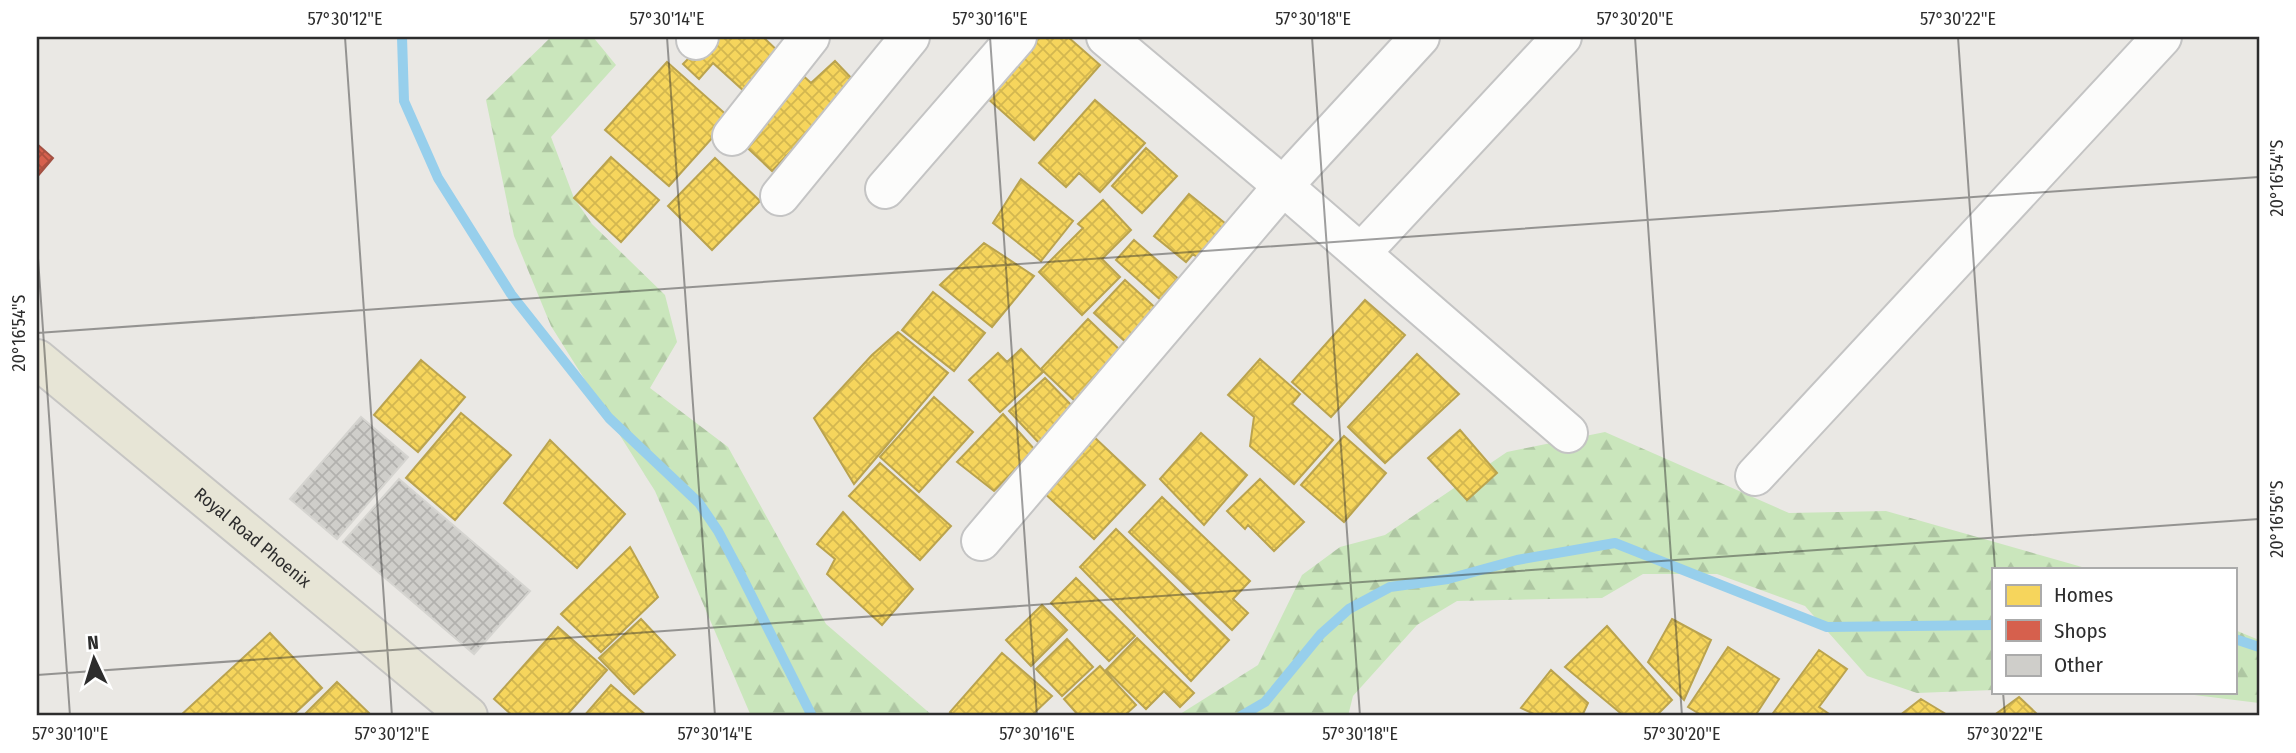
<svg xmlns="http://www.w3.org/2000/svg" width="2296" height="753" font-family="'Fira Sans Condensed',sans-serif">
<defs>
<pattern id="forest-firs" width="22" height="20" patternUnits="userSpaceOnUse" patternTransform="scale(1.75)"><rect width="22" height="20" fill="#cae6bc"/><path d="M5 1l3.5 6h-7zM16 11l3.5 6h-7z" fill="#aec6a2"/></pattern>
<pattern id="homes-cross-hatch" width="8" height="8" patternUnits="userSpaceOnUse" patternTransform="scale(1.75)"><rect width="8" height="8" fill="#f6d55c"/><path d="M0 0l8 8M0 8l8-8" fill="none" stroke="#d3b750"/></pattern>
<pattern id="shops-cross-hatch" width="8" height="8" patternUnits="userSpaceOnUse" patternTransform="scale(1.75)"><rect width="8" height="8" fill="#d6604d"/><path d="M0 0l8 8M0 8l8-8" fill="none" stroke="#ae5040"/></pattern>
<pattern id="building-cross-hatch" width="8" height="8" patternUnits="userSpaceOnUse" patternTransform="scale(1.75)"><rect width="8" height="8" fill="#cfceca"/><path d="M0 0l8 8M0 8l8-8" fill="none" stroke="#b2b1ae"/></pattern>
</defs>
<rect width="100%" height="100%" fill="#eae8e4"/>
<!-- forest -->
<path fill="url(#forest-firs)" d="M 551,37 L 593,37 L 616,65 L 551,137 L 574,198 L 592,224 L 665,295 L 677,342 L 650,388 L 728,447 L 826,624 L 933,716 L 751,716 L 655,491 L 551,326 L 514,236 L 486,100 Z
M 1605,432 L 1789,513 L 1886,511 L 2089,569 L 1993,569 L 1993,690 L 1917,693 L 1867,676 L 1805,606 L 1717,574 L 1643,574 L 1602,598 L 1457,601 L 1417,625 L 1353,696 L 1348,716 L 1177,716 L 1258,665 L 1302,575 L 1340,547 L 1385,535 L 1507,452 Z
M 2235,630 L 2259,640 L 2259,703 L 2170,692 L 2235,692 Z"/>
<!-- homes -->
<path fill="url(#homes-cross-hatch)" stroke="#baa34e" stroke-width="2" d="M 710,37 L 763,37 L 781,54 L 745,92 L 713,63 L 699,79 L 683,64 Z
M 1038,37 L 1068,37 L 1100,65 L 1034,140 L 977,89 Z
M 835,61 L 856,83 L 772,171 L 738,139 L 799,72 L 811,83 Z
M 667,62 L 730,118 L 669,186 L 605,130 Z
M 1095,100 L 1145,143 L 1100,192 L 1079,173 L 1066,187 L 1039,163 Z
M 1146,148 L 1177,176 L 1142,213 L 1112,186 Z
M 611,157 L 659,200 L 621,242 L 574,198 Z
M 715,158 L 760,201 L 712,250 L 668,206 Z
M 1021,179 L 1073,221 L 1041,261 L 993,223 Z
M 1189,194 L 1231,228 L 1199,259 L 1193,254 L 1186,262 L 1154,236 Z
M 1103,200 L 1131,230 L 1102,259 L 1120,277 L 1082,315 L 1039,272 L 1083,228 L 1078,224 Z
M 1134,240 L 1181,281 L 1163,302 L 1116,260 Z
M 984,243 L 1034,276 L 992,327 L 940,285 Z
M 1125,280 L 1160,312 L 1129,345 L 1094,313 Z
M 933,292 L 985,333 L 954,371 L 902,330 Z
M 1365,300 L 1405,335 L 1331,417 L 1292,382 Z
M 1088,319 L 1123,353 L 1076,402 L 1041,369 Z
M 898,332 L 948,373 L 854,484 L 814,418 L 872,355 Z
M 1021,349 L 1043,372 L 1000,412 L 969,380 L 998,353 L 1007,362 Z
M 1417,354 L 1459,394 L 1385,463 L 1348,427 Z
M 1260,359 L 1300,394 L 1292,404 L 1333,440 L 1294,484 L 1250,446 L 1254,417 L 1228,395 Z
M 421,360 L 465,397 L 418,452 L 374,415 Z
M 1045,378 L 1076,410 L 1040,444 L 1009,411 Z
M 934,397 L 973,432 L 919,492 L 880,457 Z
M 461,413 L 511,455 L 455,520 L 406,478 Z
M 1003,414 L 1035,450 L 994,491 L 957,462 Z
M 1460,430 L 1497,473 L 1467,500 L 1428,458 Z
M 1201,433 L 1247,475 L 1204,525 L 1160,479 Z
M 1093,436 L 1145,485 L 1094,539 L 1042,491 Z
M 1344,436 L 1386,473 L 1344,522 L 1301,485 Z
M 550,440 L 625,514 L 577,568 L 504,503 Z
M 880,463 L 951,526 L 920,560 L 849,496 Z
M 1260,479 L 1304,522 L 1274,551 L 1248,525 L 1245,529 L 1227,511 Z
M 1162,497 L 1250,581 L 1233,599 L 1248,613 L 1232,630 L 1129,532 Z
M 843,512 L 913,589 L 882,625 L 827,574 L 835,559 L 817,544 Z
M 1116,529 L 1229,640 L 1191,681 L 1080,567 Z
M 630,547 L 658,597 L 601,652 L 561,614 Z
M 1076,578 L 1135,636 L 1109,661 L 1051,603 Z
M 1042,605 L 1067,630 L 1031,666 L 1006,640 Z
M 641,619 L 675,655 L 634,694 L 599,658 Z
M 1672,619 L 1711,640 L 1684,700 L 1648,662 Z
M 1607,626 L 1672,700 L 1656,716 L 1624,716 L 1565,667 Z
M 558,627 L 607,670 L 566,716 L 513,716 L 494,699 Z
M 270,633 L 322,688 L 292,716 L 180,716 Z
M 1137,638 L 1194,693 L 1180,707 L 1164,691 L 1146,709 L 1106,670 Z
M 1067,639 L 1093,667 L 1062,696 L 1036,669 Z
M 1728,647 L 1779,679 L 1755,716 L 1703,716 L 1688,707 Z
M 1819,650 L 1847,669 L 1819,707 L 1832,716 L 1771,716 Z
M 1002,653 L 1052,696 L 1031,716 L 955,716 L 950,712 Z
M 1100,666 L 1136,705 L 1124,716 L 1079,716 L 1064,699 Z
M 1551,670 L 1588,703 L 1582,716 L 1538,716 L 1521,708 Z
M 337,682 L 372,716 L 303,716 Z
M 611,685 L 647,716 L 584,716 Z
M 2019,697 L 2039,716 L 1993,716 Z
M 1921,699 L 1949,716 L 1899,716 Z"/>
<!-- shops -->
<path fill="url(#shops-cross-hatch)" stroke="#a35143" stroke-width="2" d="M 37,144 L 53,158 L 37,177 Z"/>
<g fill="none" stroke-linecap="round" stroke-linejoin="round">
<!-- stream -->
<path stroke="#97cfec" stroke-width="10" d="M 402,37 L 404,101 L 438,178 L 511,294 L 609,418 L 699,503 L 718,531 L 734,561 L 812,716
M 2235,639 L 2259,647
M 1241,716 L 1265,702 L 1321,634 L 1349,609 L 1390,587 L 1448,579 L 1517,560 L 1615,543 L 1827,627 L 1993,625"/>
</g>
<!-- building -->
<path fill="url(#building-cross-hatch)" stroke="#d5d4d0" stroke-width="2" d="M 361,417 L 408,457 L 337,539 L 290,499 Z
M 399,479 L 530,591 L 474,654 L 343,542 Z"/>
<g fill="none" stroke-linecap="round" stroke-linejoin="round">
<defs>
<path id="street" d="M 1106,37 L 1283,186 L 1568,433
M 696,40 L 699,37
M 732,136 L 810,37
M 885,189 L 1017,37
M 780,196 L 910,37
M 1361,253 L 1562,37
M 1755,476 L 2162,37
M 981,541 L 1283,186 L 1420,37"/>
<g id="primary">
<path id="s1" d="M 37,359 L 468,716"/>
</g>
</defs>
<!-- street casing -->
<use href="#street" stroke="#c4c4c4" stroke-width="42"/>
<!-- primary casing -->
<use href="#primary" stroke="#c6c5c3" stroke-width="42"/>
<!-- street -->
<use href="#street" stroke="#fcfcfb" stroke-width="38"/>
<!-- primary -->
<use href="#primary" stroke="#e7e5d6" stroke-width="38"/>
</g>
<!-- ticks -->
<path fill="none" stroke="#2d2d2d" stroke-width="2" stroke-opacity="0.45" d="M 345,37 L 392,716M 667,37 L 715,716M 990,37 L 1037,716M 1312,37 L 1360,716M 1635,37 L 1682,716M 1958,37 L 1995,569M 37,244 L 70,716M 37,333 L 2259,177M 37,675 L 2259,519M 2003,692 L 2005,716"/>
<g text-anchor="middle" stroke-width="7" stroke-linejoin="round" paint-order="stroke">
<!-- street labels -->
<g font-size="18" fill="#2d2d2d" stroke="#fff">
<text dy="6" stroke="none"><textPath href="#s1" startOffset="280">Royal Road Phoenix</textPath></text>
</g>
</g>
<!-- border -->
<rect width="2296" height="753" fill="none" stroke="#ffffff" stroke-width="77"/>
<!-- legend -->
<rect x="1992" y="568" width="245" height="126" fill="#ffffff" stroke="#ababab" stroke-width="2"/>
<rect x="2006" y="585" width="35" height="21" fill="#f6d55c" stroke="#ababab" stroke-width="2"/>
<text x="2054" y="602" font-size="21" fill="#2d2d2d">Homes</text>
<rect x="2006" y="620" width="35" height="21" fill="#d6604d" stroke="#ababab" stroke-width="2"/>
<text x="2054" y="638" font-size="21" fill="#2d2d2d">Shops</text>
<rect x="2006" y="655" width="35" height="21" fill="#cfceca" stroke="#ababab" stroke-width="2"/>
<text x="2054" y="672" font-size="21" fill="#2d2d2d">Other</text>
<!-- north arrow -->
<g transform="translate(94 659) rotate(356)" stroke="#ffffff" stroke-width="5" paint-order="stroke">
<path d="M0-5L12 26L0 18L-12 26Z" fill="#2d2d2d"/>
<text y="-10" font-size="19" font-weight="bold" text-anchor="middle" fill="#2d2d2d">N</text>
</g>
<rect x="38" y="38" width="2220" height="676" fill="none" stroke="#2d2d2d" stroke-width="2.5"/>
<g font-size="18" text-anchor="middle" fill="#2d2d2d">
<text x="345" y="25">57°30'12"E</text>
<text x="667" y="25">57°30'14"E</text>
<text x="990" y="25">57°30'16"E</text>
<text x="1313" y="25">57°30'18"E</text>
<text x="1635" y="25">57°30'20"E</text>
<text x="1958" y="25">57°30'22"E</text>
<text transform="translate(2277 178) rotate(-90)" y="6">20°16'54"S</text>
<text transform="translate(19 333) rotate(-90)" y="6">20°16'54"S</text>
<text transform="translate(2277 519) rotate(-90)" y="6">20°16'56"S</text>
<text x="70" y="740">57°30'10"E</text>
<text x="392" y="740">57°30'12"E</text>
<text x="715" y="740">57°30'14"E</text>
<text x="1037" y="740">57°30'16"E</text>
<text x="1360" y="740">57°30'18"E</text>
<text x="1682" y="740">57°30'20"E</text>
<text x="2005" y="740">57°30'22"E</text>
</g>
</svg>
